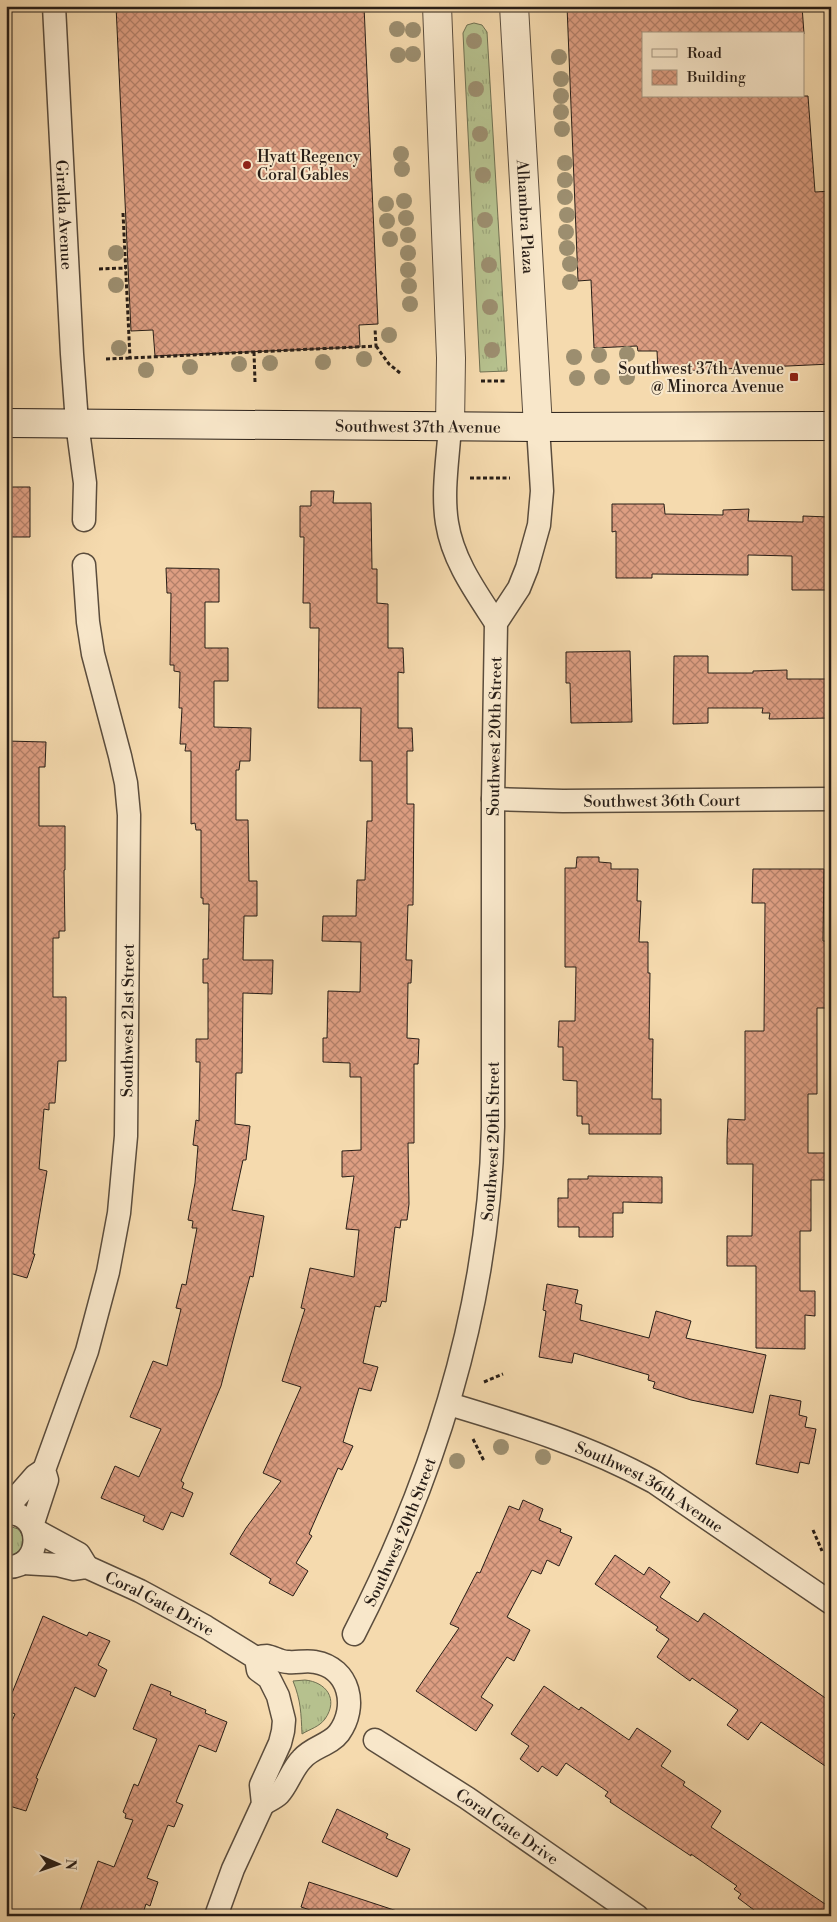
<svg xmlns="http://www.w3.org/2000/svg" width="837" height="1922" font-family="'Libre Bodoni',serif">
<defs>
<pattern id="grass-tufts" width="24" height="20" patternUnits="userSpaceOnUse" patternTransform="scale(1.25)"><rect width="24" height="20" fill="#b6c18e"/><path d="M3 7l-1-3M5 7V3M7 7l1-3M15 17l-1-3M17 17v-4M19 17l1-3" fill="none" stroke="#9ca57a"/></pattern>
<pattern id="building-cross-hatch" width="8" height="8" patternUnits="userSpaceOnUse" patternTransform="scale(1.25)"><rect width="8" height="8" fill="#dd9e82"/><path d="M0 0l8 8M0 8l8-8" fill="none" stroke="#b38069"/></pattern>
</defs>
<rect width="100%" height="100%" fill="#f5daae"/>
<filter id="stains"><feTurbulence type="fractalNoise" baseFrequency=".004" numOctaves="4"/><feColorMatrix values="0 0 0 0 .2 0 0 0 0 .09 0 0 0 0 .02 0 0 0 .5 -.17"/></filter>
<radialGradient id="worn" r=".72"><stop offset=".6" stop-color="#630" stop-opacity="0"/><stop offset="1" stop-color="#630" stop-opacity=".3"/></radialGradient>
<!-- grass -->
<path fill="url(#grass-tufts)" stroke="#6f7052" d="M 474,23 L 482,25 L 487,32 L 507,371 L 480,372 L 463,33 L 467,25 Z
M 6,1525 L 18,1529 C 29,1542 22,1554 6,1556 Z
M 305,1680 C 326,1682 339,1699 325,1719 C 319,1727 310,1729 302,1734 C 301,1713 301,1701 293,1681 Z"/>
<!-- building -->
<path fill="url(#building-cross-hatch)" stroke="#281e17" d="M 116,6 L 364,6 L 378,324 L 359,325 L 360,347 L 155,356 L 153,330 L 131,331 Z
M 567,6 L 802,6 L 804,34 L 643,34 L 643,96 L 808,96 L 815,192 L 831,191 L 831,364 L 658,372 L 657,351 L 638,351 L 637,346 L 594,348 L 591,280 L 578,281 Z
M 6,487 L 30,487 L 30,537 L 6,537 Z
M 311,491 L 334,491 L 333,503 L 371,503 L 372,569 L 377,569 L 377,603 L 388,604 L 388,648 L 403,648 L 404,673 L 398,672 L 398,728 L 412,728 L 413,751 L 407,751 L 407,804 L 414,804 L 413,905 L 408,905 L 406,960 L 412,960 L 411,983 L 408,983 L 407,1038 L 419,1039 L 418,1064 L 414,1064 L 414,1143 L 408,1143 L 409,1204 L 407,1220 L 401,1220 L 400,1228 L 395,1227 L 386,1302 L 382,1301 L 380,1307 L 375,1306 L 363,1363 L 378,1367 L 371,1391 L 359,1388 L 343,1442 L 353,1446 L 342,1470 L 338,1468 L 309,1534 L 312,1536 L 296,1563 L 308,1571 L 293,1596 L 269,1583 L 271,1579 L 230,1554 L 246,1528 L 281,1481 L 263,1473 L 301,1387 L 282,1381 L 305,1309 L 301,1308 L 310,1268 L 354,1277 L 359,1230 L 346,1229 L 354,1176 L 342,1177 L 342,1151 L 361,1150 L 361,1077 L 350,1077 L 350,1063 L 323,1062 L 323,1038 L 327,1038 L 328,991 L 360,992 L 361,942 L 322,941 L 323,916 L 356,916 L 357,880 L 365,880 L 367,821 L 372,821 L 372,761 L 360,761 L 361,708 L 318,708 L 319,628 L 310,628 L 310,603 L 303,603 L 304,537 L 300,537 L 300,506 L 311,506 Z
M 612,504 L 664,504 L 665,514 L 723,515 L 723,510 L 749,509 L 748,521 L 803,522 L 803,516 L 829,517 L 831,590 L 792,590 L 792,556 L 748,555 L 748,575 L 652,574 L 652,578 L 616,578 L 616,531 L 612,532 Z
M 166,568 L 219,569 L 219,602 L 205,602 L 205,648 L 228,648 L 228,681 L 214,681 L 214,727 L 251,728 L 250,761 L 240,761 L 239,770 L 236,770 L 236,820 L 248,820 L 249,881 L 257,881 L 257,916 L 244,916 L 243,960 L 273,960 L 272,994 L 243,993 L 242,1073 L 236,1073 L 235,1124 L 250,1126 L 246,1160 L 243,1160 L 232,1210 L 264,1216 L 253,1277 L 250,1276 L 221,1386 L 181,1481 L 184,1483 L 182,1488 L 193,1493 L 183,1517 L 171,1512 L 163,1530 L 143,1521 L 145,1516 L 101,1498 L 115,1466 L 139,1477 L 161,1429 L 130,1417 L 153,1361 L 167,1366 L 181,1309 L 176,1308 L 182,1284 L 186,1285 L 197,1228 L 192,1228 L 193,1221 L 188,1220 L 195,1183 L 198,1146 L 193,1145 L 196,1120 L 199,1121 L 200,1062 L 196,1062 L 196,1039 L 208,1039 L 208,983 L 203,983 L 203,959 L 208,959 L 209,904 L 203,904 L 203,898 L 201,898 L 201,830 L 196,830 L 195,823 L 191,824 L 191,751 L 185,751 L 186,744 L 180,744 L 182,708 L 179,708 L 180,672 L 174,671 L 174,665 L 170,665 L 171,593 L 167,593 Z
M 630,651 L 632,722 L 571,723 L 570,683 L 566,683 L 566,652 Z
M 674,656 L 708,656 L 708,673 L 753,673 L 753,671 L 787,670 L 787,679 L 831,679 L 831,718 L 769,719 L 770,713 L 762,713 L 763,708 L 708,708 L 708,723 L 673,724 Z
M 6,741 L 46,742 L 45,767 L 39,767 L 39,826 L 65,826 L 65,870 L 64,870 L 65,931 L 59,931 L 59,938 L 53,938 L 53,997 L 66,997 L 66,1061 L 58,1061 L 55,1103 L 49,1103 L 49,1110 L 44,1109 L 39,1169 L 47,1171 L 33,1254 L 35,1254 L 27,1278 L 6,1272 Z
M 577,857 L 599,857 L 599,862 L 611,863 L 611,869 L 638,869 L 637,901 L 641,901 L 639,942 L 648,942 L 648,973 L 650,973 L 649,1039 L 653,1039 L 652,1099 L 661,1099 L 661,1134 L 589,1134 L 589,1124 L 582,1124 L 582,1116 L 577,1116 L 577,1081 L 563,1080 L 563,1047 L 558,1047 L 559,1021 L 575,1021 L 576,967 L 565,967 L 565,868 L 576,868 Z
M 753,869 L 824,869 L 823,941 L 830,941 L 829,1008 L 817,1008 L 817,1094 L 808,1094 L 808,1153 L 829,1153 L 829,1180 L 811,1180 L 811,1231 L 800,1231 L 800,1291 L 815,1291 L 815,1316 L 805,1315 L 805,1349 L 756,1348 L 756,1266 L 727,1266 L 727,1236 L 752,1236 L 753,1164 L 727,1164 L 727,1141 L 728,1119 L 745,1120 L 745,1031 L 764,1031 L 765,903 L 752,903 Z
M 588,1176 L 662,1177 L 662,1203 L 623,1202 L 623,1213 L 613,1213 L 613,1237 L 579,1237 L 579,1227 L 558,1227 L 558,1198 L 568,1198 L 568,1179 L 588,1179 Z
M 547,1284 L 578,1290 L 575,1303 L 582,1305 L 580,1320 L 649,1338 L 656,1311 L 691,1321 L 686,1338 L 766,1355 L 753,1413 L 691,1400 L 653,1388 L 655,1382 L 648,1380 L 649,1375 L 574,1353 L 572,1363 L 539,1357 L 546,1311 L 543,1310 Z
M 770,1395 L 801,1401 L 799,1415 L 807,1417 L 805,1427 L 816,1429 L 809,1464 L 800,1462 L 798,1473 L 756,1464 Z
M 523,1500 L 543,1509 L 539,1520 L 561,1529 L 560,1532 L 572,1537 L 559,1566 L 547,1560 L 541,1574 L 532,1570 L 507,1617 L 530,1630 L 514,1661 L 507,1657 L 481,1697 L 493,1705 L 476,1731 L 416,1691 L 459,1628 L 450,1624 L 477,1572 L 480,1573 L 509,1506 L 519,1510 Z
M 615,1555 L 644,1575 L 649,1567 L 670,1582 L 660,1597 L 698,1622 L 704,1613 L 831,1702 L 831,1770 L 761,1722 L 748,1740 L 727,1725 L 738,1710 L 692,1678 L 690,1681 L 657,1657 L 669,1639 L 656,1630 L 658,1627 L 595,1584 Z
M 43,1616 L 87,1636 L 89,1632 L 110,1641 L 98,1665 L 107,1670 L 95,1697 L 75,1687 L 36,1778 L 38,1779 L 26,1811 L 6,1805 L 6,1734 L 15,1714 L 6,1710 L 6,1708 Z
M 151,1684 L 171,1692 L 170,1695 L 206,1710 L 205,1713 L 227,1722 L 216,1752 L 199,1745 L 176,1802 L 183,1805 L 174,1827 L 168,1825 L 147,1878 L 158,1882 L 150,1906 L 146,1904 L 142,1916 L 78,1916 L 98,1861 L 114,1867 L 133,1820 L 125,1818 L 126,1814 L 123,1812 L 134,1784 L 138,1786 L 157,1739 L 133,1729 Z
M 544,1686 L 579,1710 L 581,1707 L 629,1740 L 637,1728 L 671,1751 L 661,1766 L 685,1782 L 683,1785 L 721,1811 L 711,1827 L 831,1908 L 831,1916 L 762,1916 L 738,1898 L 741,1894 L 734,1889 L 737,1886 L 691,1854 L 691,1856 L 610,1802 L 611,1800 L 605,1796 L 608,1792 L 566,1763 L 557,1776 L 542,1766 L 538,1772 L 520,1759 L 529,1746 L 511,1734 Z
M 337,1809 L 388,1834 L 386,1838 L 410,1849 L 397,1877 L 322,1842 Z
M 309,1882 L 397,1911 L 397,1916 L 308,1916 L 310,1910 L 301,1907 Z"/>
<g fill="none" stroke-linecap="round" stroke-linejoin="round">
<defs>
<g id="minor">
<path id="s1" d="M 54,6 L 72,354 L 77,423 L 85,483 L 84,520"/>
<path d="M 450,426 C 448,458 442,492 447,523 C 453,561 476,592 496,623"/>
<path id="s2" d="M 493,799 L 563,801 L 831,799"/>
<path id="s3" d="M 449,1404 C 519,1425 589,1446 654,1482 L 831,1603"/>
<path d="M 6,1509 L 35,1476 L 44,1470"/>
<path d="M 6,1513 C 44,1511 44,1569 6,1567"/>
<path id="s4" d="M 32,1526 L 47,1480 L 44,1470 L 87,1351 L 108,1272 L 119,1213 L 126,1136 L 129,815 L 126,783 L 120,756 L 93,654 L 88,622 L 84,565"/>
<path d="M 33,1529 L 79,1554 L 87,1567"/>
<path id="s5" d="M 23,1563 L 58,1565 L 74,1569 L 87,1567 L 140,1591 L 177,1611 L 206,1627 L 256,1658 L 258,1670 L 269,1678 L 278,1696 L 284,1720 L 283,1731 L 280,1743 L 261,1785 L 263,1804 L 233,1869 L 216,1916"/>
<path id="s6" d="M 354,1634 C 435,1476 489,1306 493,1127 L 493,799 L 496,623 L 519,588 L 527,568 L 539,525 L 542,491 L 538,427"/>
<path d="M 256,1658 C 259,1657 264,1656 267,1656 C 273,1657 280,1662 288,1662 C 297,1663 306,1660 315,1662 C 350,1668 358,1707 339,1733 C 330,1745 312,1747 302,1759 C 292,1769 288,1784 279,1794 C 275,1798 268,1801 263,1804"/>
<path id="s7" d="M 375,1740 L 467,1798 L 637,1916"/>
</g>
<g id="tertiary">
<path d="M 437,6 L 451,358 L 450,426"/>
<path id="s8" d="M 514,6 L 538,427"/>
</g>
<g id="secondary">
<path id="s9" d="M 6,423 L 538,427 L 831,426"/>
</g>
</defs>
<!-- minor casing -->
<use href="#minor" stroke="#5b4d3d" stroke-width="25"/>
<!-- tertiary casing -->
<use href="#tertiary" stroke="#5b4d3d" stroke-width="30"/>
<!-- secondary casing -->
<use href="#secondary" stroke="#281e17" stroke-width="30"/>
<!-- path -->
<path stroke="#281e17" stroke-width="3" stroke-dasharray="4 2.5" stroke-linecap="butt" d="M 123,213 L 130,358 L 376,346 L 375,328
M 99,269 L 126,268
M 376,346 L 389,364 L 400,373
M 254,352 L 255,382
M 106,359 L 130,358
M 481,381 L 505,381
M 470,478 L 510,478
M 484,1382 L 503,1374
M 473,1439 L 484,1461
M 813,1530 L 822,1551"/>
<!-- minor -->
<use href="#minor" stroke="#f8e7ca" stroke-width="22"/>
<!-- tertiary -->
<use href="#tertiary" stroke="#f8e7ca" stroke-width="28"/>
<!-- secondary -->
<use href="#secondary" stroke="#f8e7ca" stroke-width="28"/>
</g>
<!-- trees -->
<g fill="#9c8e6f">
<circle cx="397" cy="29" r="8"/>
<circle cx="413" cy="30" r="8"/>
<circle cx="474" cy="41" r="8"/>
<circle cx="413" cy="54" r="8"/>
<circle cx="398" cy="55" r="8"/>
<circle cx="559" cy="57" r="8"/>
<circle cx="561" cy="79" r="8"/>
<circle cx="476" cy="89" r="8"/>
<circle cx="561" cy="96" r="8"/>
<circle cx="561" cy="112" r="8"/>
<circle cx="562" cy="129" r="8"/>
<circle cx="480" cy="134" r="8"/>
<circle cx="401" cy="154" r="8"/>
<circle cx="565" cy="163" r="8"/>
<circle cx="402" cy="169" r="8"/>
<circle cx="483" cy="175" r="8"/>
<circle cx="565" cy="180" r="8"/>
<circle cx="565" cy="197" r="8"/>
<circle cx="404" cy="201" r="8"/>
<circle cx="386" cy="204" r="8"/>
<circle cx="567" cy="215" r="8"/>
<circle cx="406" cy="218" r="8"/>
<circle cx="485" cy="220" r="8"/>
<circle cx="387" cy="221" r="8"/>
<circle cx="566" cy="232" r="8"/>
<circle cx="408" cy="235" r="8"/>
<circle cx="390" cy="239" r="8"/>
<circle cx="567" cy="248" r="8"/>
<circle cx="116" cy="253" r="8"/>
<circle cx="408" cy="253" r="8"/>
<circle cx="570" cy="264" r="8"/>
<circle cx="489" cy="265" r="8"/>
<circle cx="408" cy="270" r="8"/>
<circle cx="570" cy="282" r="8"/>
<circle cx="116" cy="285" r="8"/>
<circle cx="409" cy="286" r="8"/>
<circle cx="410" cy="304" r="8"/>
<circle cx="490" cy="307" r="8"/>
<circle cx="389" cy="335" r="8"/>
<circle cx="119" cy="348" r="8"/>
<circle cx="492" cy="350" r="8"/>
<circle cx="627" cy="354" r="8"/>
<circle cx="599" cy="355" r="8"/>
<circle cx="574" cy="357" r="8"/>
<circle cx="364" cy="359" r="8"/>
<circle cx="323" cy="362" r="8"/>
<circle cx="270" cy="363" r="8"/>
<circle cx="239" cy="364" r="8"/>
<circle cx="190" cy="367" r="8"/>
<circle cx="146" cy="370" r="8"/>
<circle cx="602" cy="377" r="8"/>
<circle cx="627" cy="377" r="8"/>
<circle cx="577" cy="378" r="8"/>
<circle cx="501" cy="1447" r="8"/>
<circle cx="543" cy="1457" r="8"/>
<circle cx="457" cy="1461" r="8"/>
</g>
<!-- markers -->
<g fill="#8f2418" stroke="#f8e7ca" stroke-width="2">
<circle cx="247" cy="165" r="5"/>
<rect x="789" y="372" width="10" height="10" rx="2.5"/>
</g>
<g text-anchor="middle" stroke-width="4" stroke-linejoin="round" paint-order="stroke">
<!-- poi labels -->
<g font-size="16" fill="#281e17" stroke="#f8e7ca" text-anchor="start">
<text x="257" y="162">Hyatt Regency<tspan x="257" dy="18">Coral Gables</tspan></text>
<text x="784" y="374" text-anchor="end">Southwest 37th Avenue<tspan x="784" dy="18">@ Minorca Avenue</tspan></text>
</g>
<!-- street labels -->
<g font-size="16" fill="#281e17" stroke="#f8e7ca">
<text dy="6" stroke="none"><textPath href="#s1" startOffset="209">Giralda Avenue</textPath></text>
<text dy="6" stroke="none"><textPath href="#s8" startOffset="211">Alhambra Plaza</textPath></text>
<text dy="6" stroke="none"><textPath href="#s9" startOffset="412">Southwest 37th Avenue</textPath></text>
<text dy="6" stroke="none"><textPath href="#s6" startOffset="921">Southwest 20th Street</textPath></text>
<text dy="6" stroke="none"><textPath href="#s2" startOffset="169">Southwest 36th Court</textPath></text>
<text dy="6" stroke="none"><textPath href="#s4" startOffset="520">Southwest 21st Street</textPath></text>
<text dy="6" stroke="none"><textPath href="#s6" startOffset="516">Southwest 20th Street</textPath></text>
<text dy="6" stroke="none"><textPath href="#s3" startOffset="218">Southwest 36th Avenue</textPath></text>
<text dy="6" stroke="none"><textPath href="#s6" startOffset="112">Southwest 20th Street</textPath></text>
<text dy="6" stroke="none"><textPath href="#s5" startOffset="146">Coral Gate Drive</textPath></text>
<text dy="6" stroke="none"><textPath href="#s7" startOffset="158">Coral Gate Drive</textPath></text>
</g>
</g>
<!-- margin -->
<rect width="837" height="1922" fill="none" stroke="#f5daae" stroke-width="25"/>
<rect x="8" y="8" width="822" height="1907" fill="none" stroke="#281e17" stroke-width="2.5"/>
<rect x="12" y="12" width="812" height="1897" fill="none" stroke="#281e17"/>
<!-- legend -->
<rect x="642" y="32" width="162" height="65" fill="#f8e7ca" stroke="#a59782"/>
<rect x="652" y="49" width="25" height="8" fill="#f8e7ca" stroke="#a59782"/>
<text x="687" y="58" font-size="15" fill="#281e17">Road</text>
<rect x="652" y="70" width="25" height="15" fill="url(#building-cross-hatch)" stroke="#a59782"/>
<text x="687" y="82" font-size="15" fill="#281e17">Building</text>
<!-- north arrow -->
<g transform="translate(58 1864) rotate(92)" stroke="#f8e7ca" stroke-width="4" paint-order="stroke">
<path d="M0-4L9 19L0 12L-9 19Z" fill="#281e17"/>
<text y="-8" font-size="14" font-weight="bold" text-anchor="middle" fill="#281e17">N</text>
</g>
<rect width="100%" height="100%" filter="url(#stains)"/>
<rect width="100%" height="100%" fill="url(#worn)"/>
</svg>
